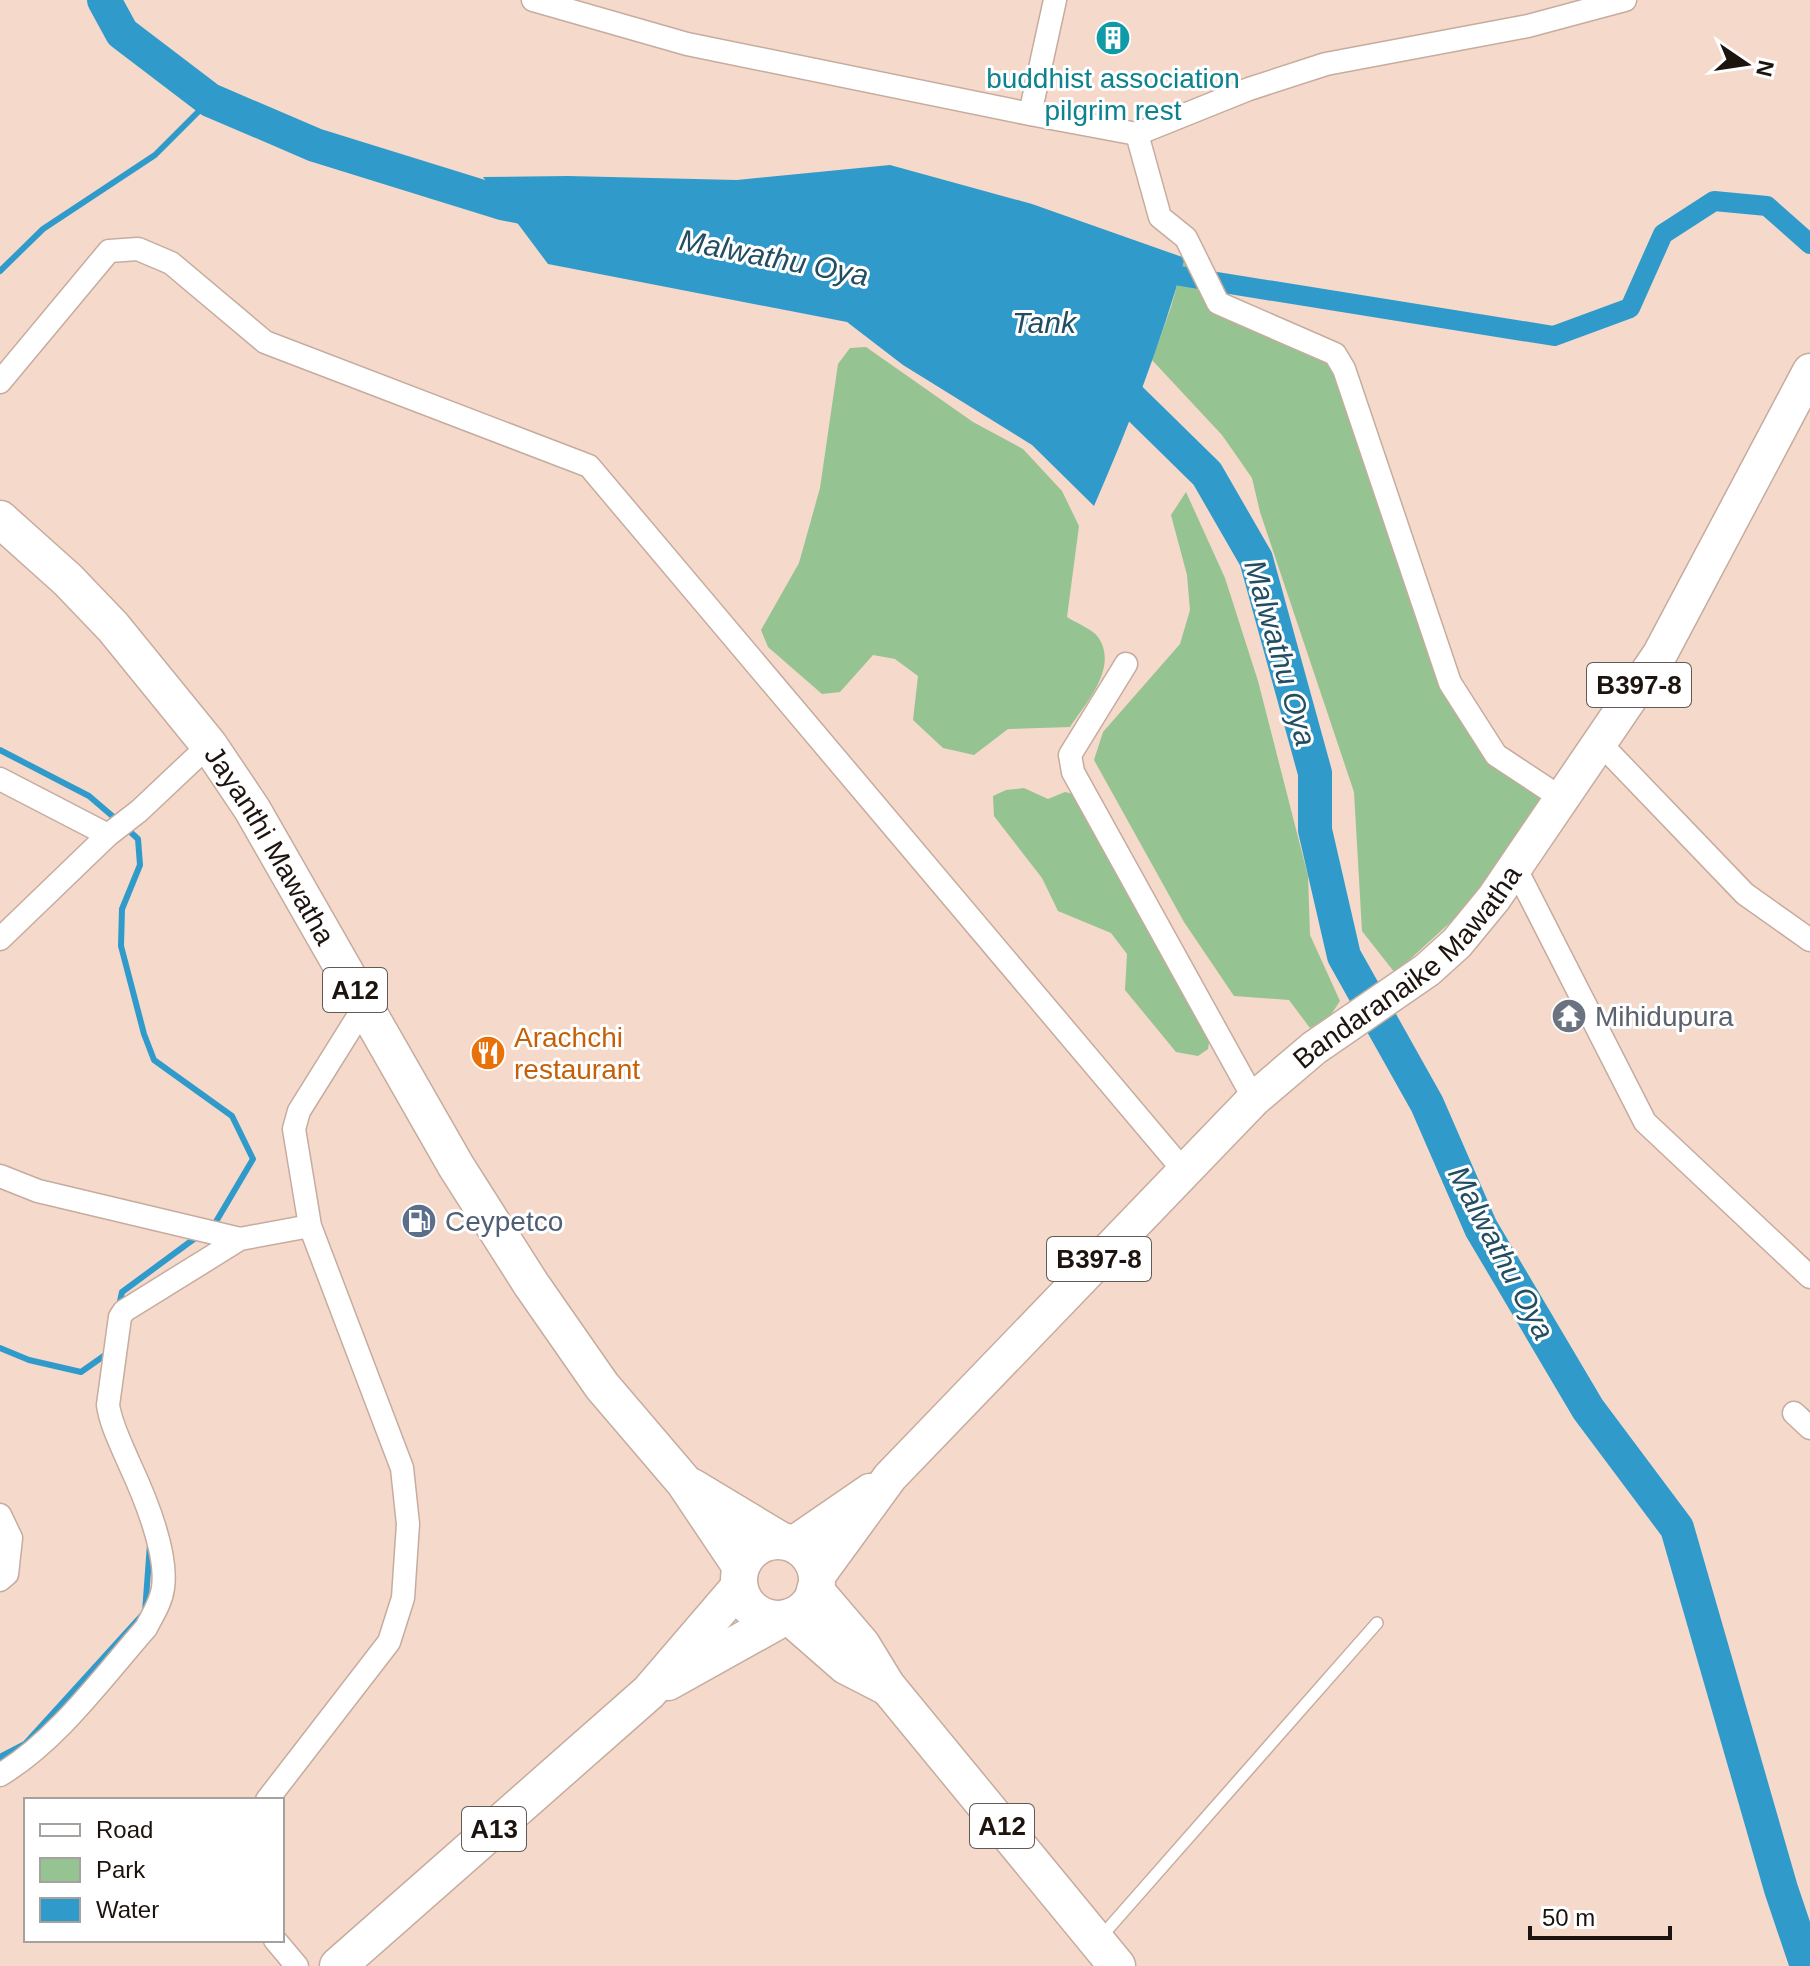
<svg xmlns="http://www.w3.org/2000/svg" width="1810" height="1966" font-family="Arial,sans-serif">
<rect width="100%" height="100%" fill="#f5d9cb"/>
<!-- green -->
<path fill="#95c391" d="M 1185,258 L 1218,303 L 1335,354 L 1450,683 L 1548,802 L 1480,895 L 1395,973 L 1362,931 L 1354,792 L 1260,512 L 1252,478 L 1222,435 L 1152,360 L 1171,307 Z
M 866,347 L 973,422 L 1023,449 L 1062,491 L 1079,526 L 1067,617 C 1076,623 1092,629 1098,637 C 1119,667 1086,703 1070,727 L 1008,729 L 974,755 L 943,748 L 913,720 L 918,676 L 895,659 L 873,655 L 840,692 L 822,694 L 768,647 L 761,630 L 799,563 L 820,488 L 838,364 L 850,348 Z
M 1186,492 L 1225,578 L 1258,681 L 1308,876 L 1310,935 L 1340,1001 L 1330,1016 L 1310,1028 L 1289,1000 L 1234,996 L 1184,922 L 1094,760 L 1103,732 L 1180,644 L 1190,610 L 1187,575 L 1171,515 Z
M 1024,788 L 1048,799 L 1065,792 L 1081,796 L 1210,1036 L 1208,1049 L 1198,1056 L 1176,1052 L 1125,990 L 1127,954 L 1111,933 L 1058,911 L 1042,878 L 994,816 L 993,796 L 1006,790 Z"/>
<!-- water -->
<path fill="#309bcb" d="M 890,165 L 1032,204 L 1185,258 C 1161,343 1129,426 1094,506 L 1032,445 L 903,365 L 847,322 L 548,264 L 483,177 L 568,176 L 737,180 Z"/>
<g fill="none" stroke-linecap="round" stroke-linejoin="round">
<!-- stream -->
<path stroke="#309bcb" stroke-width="6" d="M 0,271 L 43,229 L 155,155 L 210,100
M 0,750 L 89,796 L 117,820
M 125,827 L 138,839 L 140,865 L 122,909 L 121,946 L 144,1034 L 154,1060 L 232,1116 L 253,1159 L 214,1225
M 119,1306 L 122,1292 L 198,1236
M 0,1348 L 29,1360 L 81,1372 L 108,1353
M 0,1757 L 25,1744 L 145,1612 L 150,1544"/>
<!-- canal -->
<path stroke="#309bcb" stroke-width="20" d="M 1180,276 L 1554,336 L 1630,308 L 1663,234 L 1714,201 L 1767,206 L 1810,244"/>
<!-- river -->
<path stroke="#309bcb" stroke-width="34" d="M 104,0 L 122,33 L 210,100 L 315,145 L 502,203 L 546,212
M 1104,373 L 1207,474 L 1256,559 L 1315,773 L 1315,830 L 1344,956 L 1427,1104 L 1481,1228 L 1588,1409 L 1677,1528 L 1781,1889 L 1807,1966"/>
<defs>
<path id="service" d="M 1100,1938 L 1377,1623"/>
<path id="minor" d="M 533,0 L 687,44 L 1030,114 L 1137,134 L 1249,89 L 1326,64 L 1528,26 L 1625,0
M 1030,114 L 1055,0
M 1137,134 L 1160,217 L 1186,238 L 1218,303 L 1335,354 L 1344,369 L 1450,683 L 1496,755 L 1561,798
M 0,382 L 109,251 L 138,249 L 171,263 L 265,342 L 589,466 L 1184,1171
M 1126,664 L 1070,755 L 1073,772 L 1254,1099
M 1599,742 L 1745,894 L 1810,940
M 0,779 L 108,835
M 1515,867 L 1645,1122 L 1810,1277
M 0,939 L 108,835 L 139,811 L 209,745
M 0,1176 L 38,1191 L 240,1239 L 310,1226
M 1794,1413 L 1810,1428
M 0,1515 L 11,1538 L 7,1574 L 0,1580
M 0,1775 C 57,1741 102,1678 146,1628 C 152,1616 161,1603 163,1588 C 168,1553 144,1495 129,1463 C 121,1444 111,1425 108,1405 L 120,1317 L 124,1311 L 240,1239
M 267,1800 L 389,1642 L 403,1598 L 408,1524 L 402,1468 L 310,1226 L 294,1129 L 299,1111 L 364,1007
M 275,1940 L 297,1966"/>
<g id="primary">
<path d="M 793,1544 L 870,1491"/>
<path id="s1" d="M 817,1577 L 890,1477 L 1254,1099 L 1314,1048 L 1427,970 L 1457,943 L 1494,898 L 1660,654 L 1810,371"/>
</g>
<g id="trunk">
<path id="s2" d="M 0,519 L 68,580 L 113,627 L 209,745 L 252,809 L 456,1166 L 531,1284 L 602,1386 L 684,1482 L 741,1567"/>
<path d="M 692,1487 L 780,1540"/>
<circle cx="778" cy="1580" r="39"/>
<path d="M 815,1590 L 862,1645 L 887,1686 L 1117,1966"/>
<path d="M 790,1617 L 846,1666 L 885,1686"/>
<path d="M 668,1682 L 781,1619"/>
<path d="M 338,1966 L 649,1692 L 739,1587"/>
</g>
</defs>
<!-- service casing -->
<use href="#service" stroke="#c6ac9f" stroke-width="14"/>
<!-- minor casing -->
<use href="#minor" stroke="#c6ac9f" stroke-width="25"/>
<!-- primary casing -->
<use href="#primary" stroke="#c6ac9f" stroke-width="37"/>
<!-- trunk casing -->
<use href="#trunk" stroke="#c6ac9f" stroke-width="39"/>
<!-- service -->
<use href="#service" stroke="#fff" stroke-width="11"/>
<!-- minor -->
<use href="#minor" stroke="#fff" stroke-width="22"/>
<!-- primary -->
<use href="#primary" stroke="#fff" stroke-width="34"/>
<!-- trunk -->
<use href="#trunk" stroke="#fff" stroke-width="36"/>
</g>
<!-- icons -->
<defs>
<symbol id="building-disc" viewBox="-11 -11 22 22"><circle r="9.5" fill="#0f9aa8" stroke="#fff"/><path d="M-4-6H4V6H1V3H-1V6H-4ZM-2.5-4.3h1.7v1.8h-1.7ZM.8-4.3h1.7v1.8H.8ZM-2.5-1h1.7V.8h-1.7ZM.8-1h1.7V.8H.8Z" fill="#fff"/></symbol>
<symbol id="temple-disc" viewBox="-11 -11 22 22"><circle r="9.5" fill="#6b7280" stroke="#fff"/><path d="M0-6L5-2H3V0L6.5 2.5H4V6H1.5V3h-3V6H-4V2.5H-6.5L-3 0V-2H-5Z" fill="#fff"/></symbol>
<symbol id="restaurant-disc" viewBox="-11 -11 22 22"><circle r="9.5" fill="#e8710a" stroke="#fff"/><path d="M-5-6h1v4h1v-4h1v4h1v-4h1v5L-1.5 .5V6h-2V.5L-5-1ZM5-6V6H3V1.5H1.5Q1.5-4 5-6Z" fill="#fff"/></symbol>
<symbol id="fuel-disc" viewBox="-11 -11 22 22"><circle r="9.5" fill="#5c6f8a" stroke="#fff"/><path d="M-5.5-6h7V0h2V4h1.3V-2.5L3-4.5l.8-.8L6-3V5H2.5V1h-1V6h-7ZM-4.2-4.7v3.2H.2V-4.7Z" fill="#fff"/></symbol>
</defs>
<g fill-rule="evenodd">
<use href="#building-disc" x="1093" y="18" width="40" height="40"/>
<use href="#temple-disc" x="1549" y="996" width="40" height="40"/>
<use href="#restaurant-disc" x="468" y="1033" width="40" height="40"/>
<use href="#fuel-disc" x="399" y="1201" width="40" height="40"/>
</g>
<g text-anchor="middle" stroke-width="6" stroke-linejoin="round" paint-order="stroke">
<!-- shield labels -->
<g fill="#fff" stroke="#615a57" stroke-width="2">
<rect x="1587" y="663" width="104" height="44" rx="6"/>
<rect x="323" y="968" width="64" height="44" rx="6"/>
<rect x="1047" y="1237" width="104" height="44" rx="6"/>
<rect x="970" y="1804" width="64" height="44" rx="6"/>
<rect x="462" y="1807" width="64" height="44" rx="6"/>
</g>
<g font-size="26" font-weight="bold" fill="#1d140f">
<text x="1639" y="694">B397-8</text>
<text x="355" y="999">A12</text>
<text x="1099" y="1268">B397-8</text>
<text x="1002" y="1835">A12</text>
<text x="494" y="1838">A13</text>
</g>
<!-- culture labels -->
<g font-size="28" fill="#0d838f" stroke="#fff">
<text x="1113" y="88">buddhist association<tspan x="1113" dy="32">pilgrim rest</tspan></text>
</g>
<!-- street labels -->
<g font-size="28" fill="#1d140f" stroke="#fff">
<text dy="10" stroke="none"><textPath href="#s2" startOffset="426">Jayanthi Mawatha</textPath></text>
<text dy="10" stroke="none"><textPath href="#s1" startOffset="852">Bandaranaike Mawatha</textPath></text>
</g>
<!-- worship labels -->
<g font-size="28" fill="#5b616d" stroke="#fff" text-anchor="start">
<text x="1595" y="1026">Mihidupura</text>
</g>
<!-- food labels -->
<g font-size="28" fill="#c56008" stroke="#fff" text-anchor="start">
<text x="514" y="1047">Arachchi<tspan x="514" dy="32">restaurant</tspan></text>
</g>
<!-- service labels -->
<g font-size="28" fill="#4e5e75" stroke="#fff" text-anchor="start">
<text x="445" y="1231">Ceypetco</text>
</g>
<!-- water labels -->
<g font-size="30" font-style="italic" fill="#224d62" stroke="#fff">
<text transform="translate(774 258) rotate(11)" y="10">Malwathu Oya</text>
<text x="1044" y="333">Tank</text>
<text transform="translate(1280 653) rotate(74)" y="10">Malwathu Oya</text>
<text transform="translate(1501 1253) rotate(62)" y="10">Malwathu Oya</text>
</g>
</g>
<!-- legend -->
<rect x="24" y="1798" width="260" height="144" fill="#ffffff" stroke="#a5a19f" stroke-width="2"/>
<rect x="40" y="1824" width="40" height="12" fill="#ffffff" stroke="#a5a19f" stroke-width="2"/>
<text x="96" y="1838" font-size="24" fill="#1d140f">Road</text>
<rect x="40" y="1858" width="40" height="24" fill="#95c391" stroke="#a5a19f" stroke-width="2"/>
<text x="96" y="1878" font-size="24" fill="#1d140f">Park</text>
<rect x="40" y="1898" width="40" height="24" fill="#309bcb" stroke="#a5a19f" stroke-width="2"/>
<text x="96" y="1918" font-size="24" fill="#1d140f">Water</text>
<!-- north arrow -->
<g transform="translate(1746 64) rotate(103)" stroke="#ffffff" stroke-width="6" paint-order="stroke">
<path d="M0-6L14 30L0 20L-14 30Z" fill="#1d140f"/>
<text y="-12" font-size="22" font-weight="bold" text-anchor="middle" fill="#1d140f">N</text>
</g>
<!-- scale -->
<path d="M1530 1926v12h140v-12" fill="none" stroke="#1d140f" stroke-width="4"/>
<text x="1542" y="1926" font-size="24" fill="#1d140f" stroke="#ffffff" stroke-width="6" paint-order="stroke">50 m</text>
</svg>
